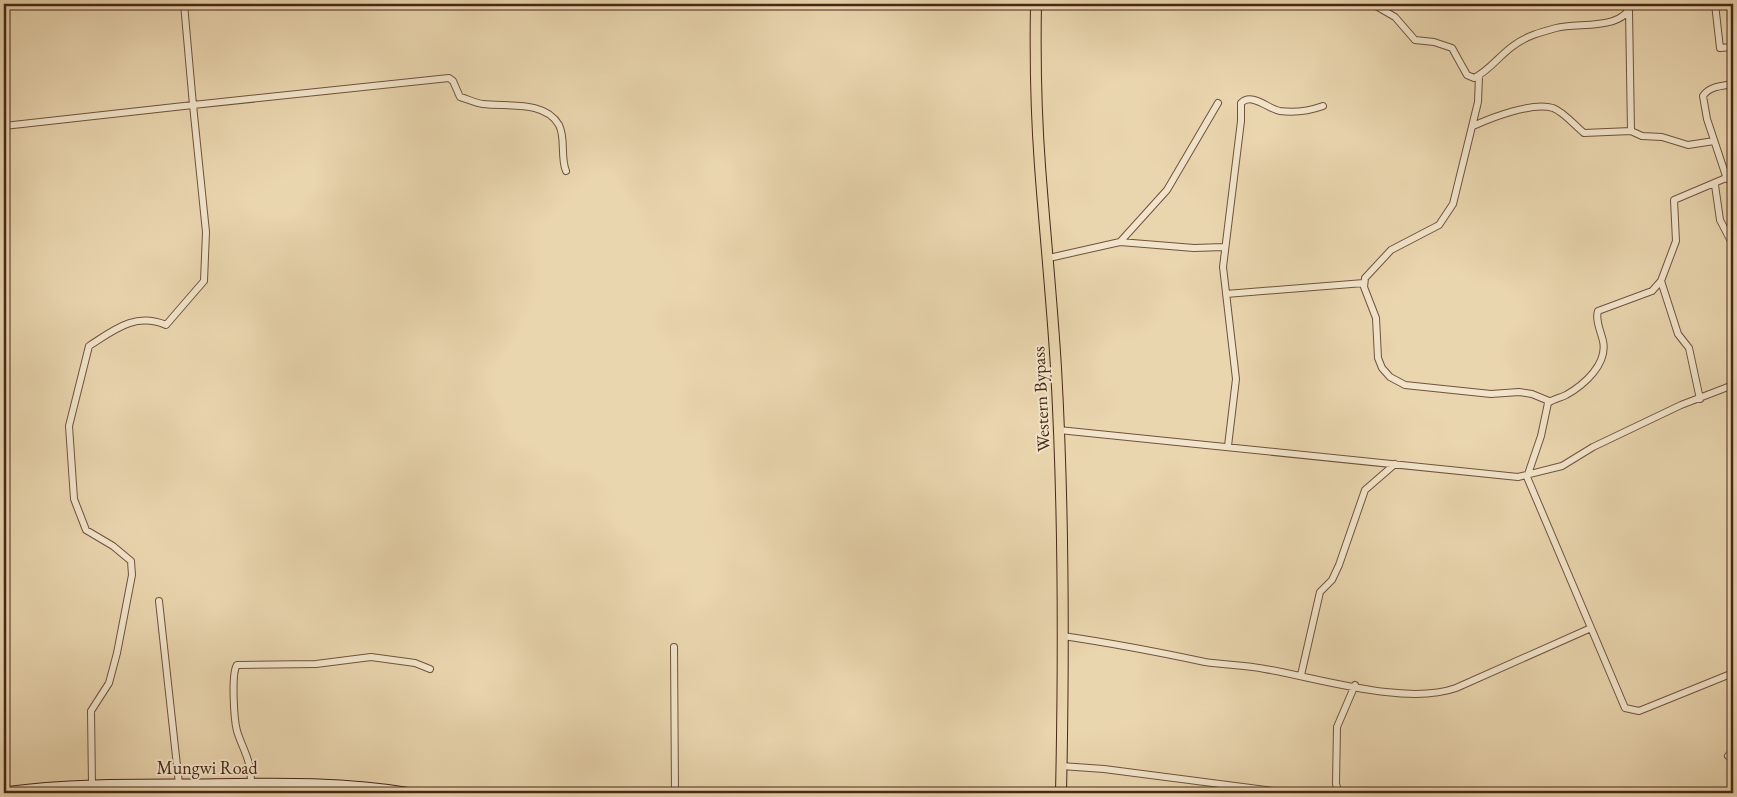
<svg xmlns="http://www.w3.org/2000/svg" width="1737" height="797" font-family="'EB Garamond',serif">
<rect width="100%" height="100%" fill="#e9d5ae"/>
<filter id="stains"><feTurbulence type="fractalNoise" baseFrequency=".004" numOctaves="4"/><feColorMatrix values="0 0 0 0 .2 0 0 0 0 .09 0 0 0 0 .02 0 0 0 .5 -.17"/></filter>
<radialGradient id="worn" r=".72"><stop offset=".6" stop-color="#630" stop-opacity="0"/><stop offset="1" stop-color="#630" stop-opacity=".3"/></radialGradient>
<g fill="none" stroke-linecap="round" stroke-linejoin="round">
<defs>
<path id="street" d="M 1715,4 L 1720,48 L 1733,47
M 1376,6 L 1395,17 L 1415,40 L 1434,42 L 1452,48 L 1467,75 L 1474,78 C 1489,71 1500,55 1513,46 C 1526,36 1541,32 1556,28 C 1580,22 1622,31 1632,4
M 1629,11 L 1631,131
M 1479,76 L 1478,102 L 1453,204 L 1439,225 L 1391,250 L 1365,278 L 1364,287 L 1376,318 L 1378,358 L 1382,368 L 1390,377 L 1405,385 L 1491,394 L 1519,392 L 1532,394 L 1549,401
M 4,126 L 193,105 L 184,4
M 1473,126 C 1493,117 1532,102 1553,108 C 1564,112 1575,126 1584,133 L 1631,131 L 1642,136 L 1662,137 L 1688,145 L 1714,141
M 1733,175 L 1674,200 L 1676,241 L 1661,281 L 1652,291 L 1598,311 C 1595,320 1601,332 1603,341 C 1608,364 1584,385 1566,395 C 1560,398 1553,399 1548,403 L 1541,436 L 1527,477 L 1625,708 L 1639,711 L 1733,673
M 1727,179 L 1707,119 L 1703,96 C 1709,86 1723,86 1733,84
M 1715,185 L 1720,220 L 1733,245
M 1120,242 L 1194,248 L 1224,247
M 1049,258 L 1120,242 L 1167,190 L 1218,103
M 1661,281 L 1678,334 L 1689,348 L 1700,399
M 1226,294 L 1364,283
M 1059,430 L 1518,477 L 1562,466 L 1593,447 L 1681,405 L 1733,385
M 1228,446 L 1236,379 L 1223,267 L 1241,121 L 1241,103 C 1252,92 1268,109 1280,111 C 1295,113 1309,111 1323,106
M 159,601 L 179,784
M 1063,636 C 1111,643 1158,652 1205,662 C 1225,665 1245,665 1265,669 C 1318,678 1406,706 1456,688 L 1591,628
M 674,647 L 675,793
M 1301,675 L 1320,592 L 1332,580 L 1339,565 L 1365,490 L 1395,464
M 1728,756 L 1733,750
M 1061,766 L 1104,769 L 1289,793
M 4,781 L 6,791
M 251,784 C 251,758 244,753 237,731 C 234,720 231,673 237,665 L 316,664 L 371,657 L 415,663 L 430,669
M 92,785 L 91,711 L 109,683 L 117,653 L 132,575 L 131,561 L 113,546 L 86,530 L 74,499 L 69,426 L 89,346 C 114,330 135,312 166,325 L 204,281 L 206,232 L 193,105 L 449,78 L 453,81 L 460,97 C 468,99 475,103 483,104 C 507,107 545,100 559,125 C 566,139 560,156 566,171
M 1339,793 L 1336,784 L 1337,727 L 1355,685"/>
<path id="secondary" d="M 4,792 C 69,783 136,784 202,784 C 271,783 342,781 411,793
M 60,793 L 252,790 L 313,793"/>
<path id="primary" d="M 1036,4 C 1035,58 1036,112 1040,166 C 1045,234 1052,301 1056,368 C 1064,510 1064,652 1061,793"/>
</defs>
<!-- street casing -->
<use href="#street" stroke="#71523e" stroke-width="8"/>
<!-- secondary casing -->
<use href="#secondary" stroke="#492718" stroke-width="11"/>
<!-- primary casing -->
<use href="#primary" stroke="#492718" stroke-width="12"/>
<!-- street -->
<use href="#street" stroke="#f1e4ca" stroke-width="6"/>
<!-- secondary -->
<use href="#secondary" stroke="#f1e4ca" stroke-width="9"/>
<!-- primary -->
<use href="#primary" stroke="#e9d5ae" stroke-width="10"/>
</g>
<g text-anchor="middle" stroke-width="4" stroke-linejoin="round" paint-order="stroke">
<!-- street labels -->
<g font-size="18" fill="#492718" stroke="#f1e4ca">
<text transform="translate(1041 399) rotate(-93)" y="6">Western Bypass</text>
<text x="207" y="774">Mungwi Road</text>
</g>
</g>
<!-- margin -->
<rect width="1737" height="797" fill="none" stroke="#e9d5ae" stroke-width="20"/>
<rect x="5" y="5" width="1727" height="787" fill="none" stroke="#492718" stroke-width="2.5"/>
<rect x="10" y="10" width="1717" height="777" fill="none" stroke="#492718"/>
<rect width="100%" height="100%" filter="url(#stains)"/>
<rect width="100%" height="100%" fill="url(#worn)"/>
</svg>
